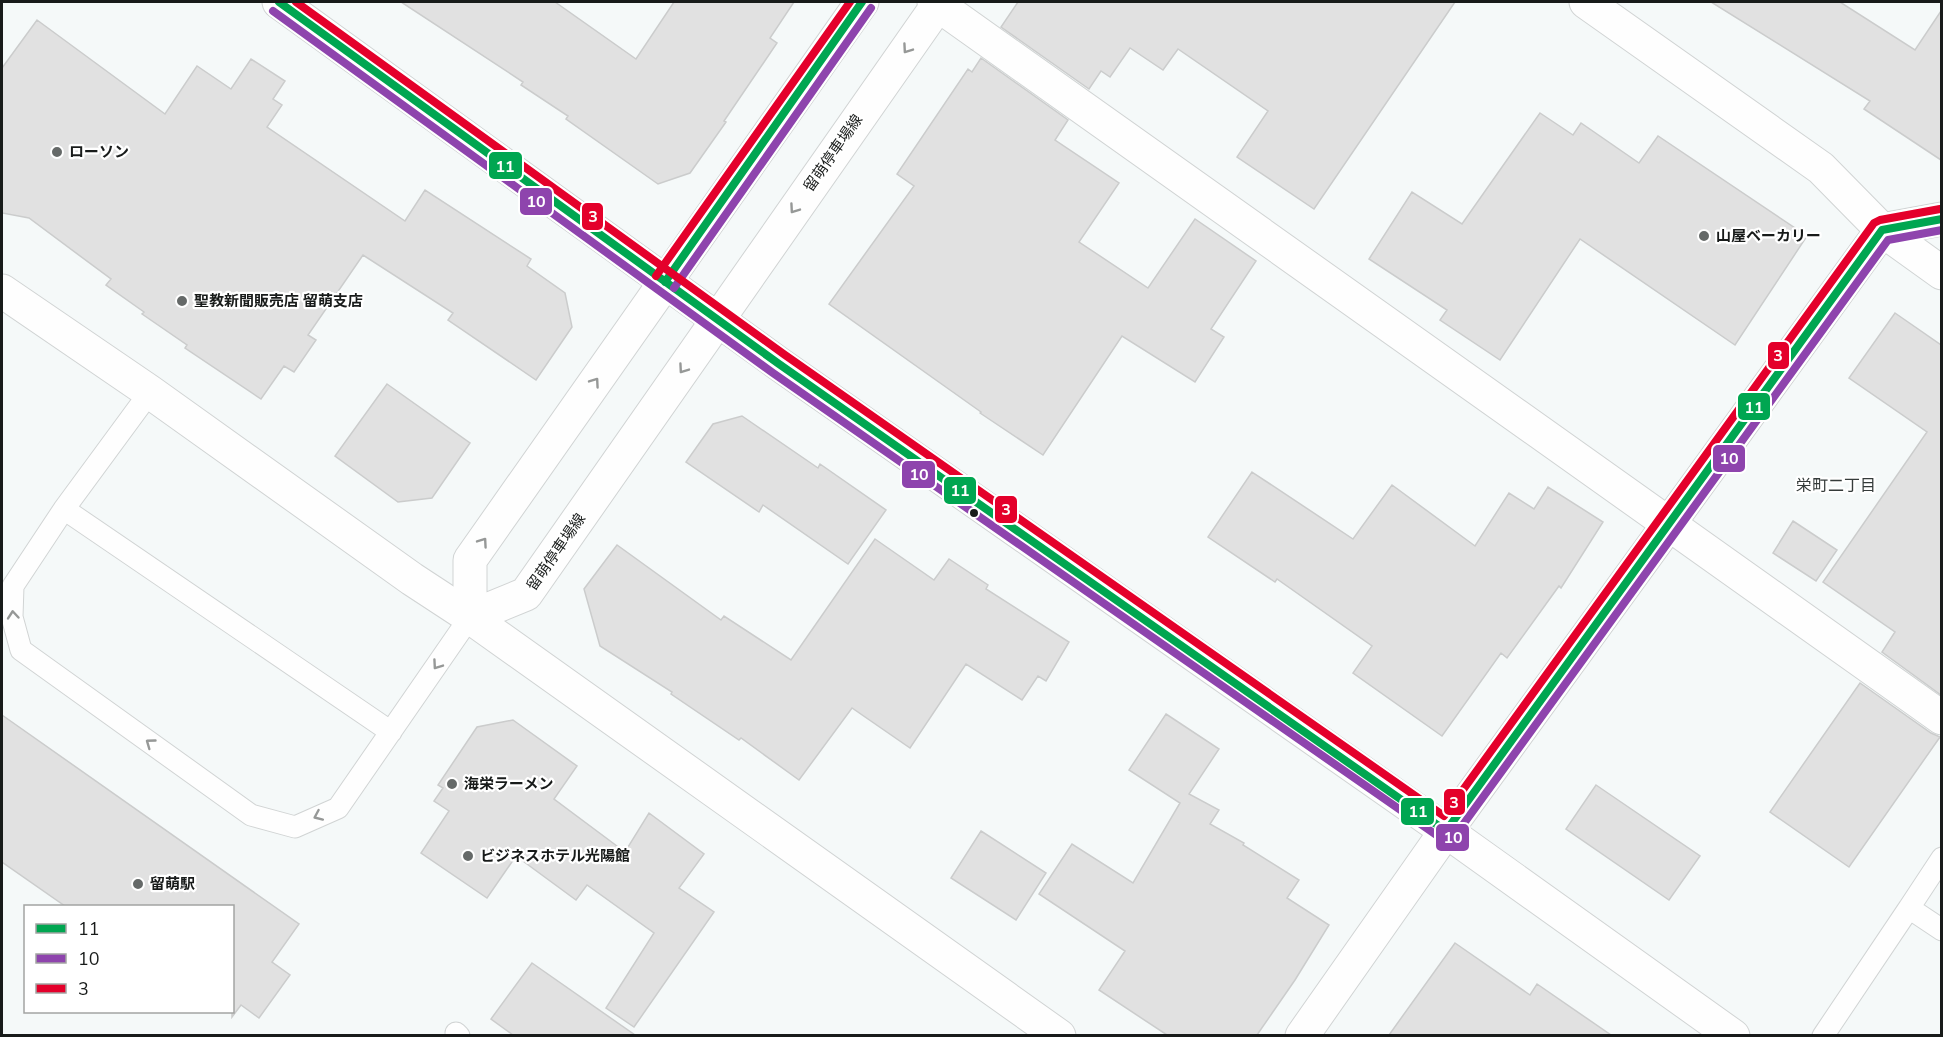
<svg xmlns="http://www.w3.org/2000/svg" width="1943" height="1037" font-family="'Nunito Sans','Noto Sans JP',sans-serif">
<rect width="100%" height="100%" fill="#f5f9f9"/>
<!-- building -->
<path fill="#e1e1e1" stroke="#cbcccc" stroke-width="1.5" d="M 401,2 L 555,2 L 636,59 L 674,2 L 794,2 L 770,38 L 777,43 L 724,121 L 726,122 L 690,173 L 658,184 L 566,119 L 568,116 L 521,85 L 523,82 Z
M 1018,2 L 1455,2 L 1314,209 L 1237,157 L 1268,111 L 1178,49 L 1163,70 L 1130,48 L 1110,77 L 1101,71 L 1089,89 L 1001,27 Z
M 1711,2 L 1840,2 L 1915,50 L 1941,11 L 1941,160 L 1864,109 L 1870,101 Z
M 37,20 L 165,114 L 197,66 L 231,89 L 251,59 L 285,81 L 273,99 L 282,105 L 267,127 L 405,221 L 425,190 L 531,259 L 527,266 L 565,293 L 572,327 L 536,380 L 448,320 L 453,313 L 363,255 L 308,335 L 316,340 L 294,372 L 284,366 L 261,399 L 185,348 L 187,345 L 142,314 L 144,312 L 106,285 L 111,279 L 29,218 L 2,213 L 2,68 Z
M 981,58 L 1068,120 L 1055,140 L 1119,183 L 1079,242 L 1148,288 L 1195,219 L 1256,261 L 1211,329 L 1224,337 L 1195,382 L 1122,336 L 1043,455 L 980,413 L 981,412 L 829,304 L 914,186 L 897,174 L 968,69 L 972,72 Z
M 1540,113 L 1573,135 L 1581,123 L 1639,163 L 1658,136 L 1807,236 L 1735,345 L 1580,239 L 1500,360 L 1440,320 L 1447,310 L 1369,259 L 1412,192 L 1462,224 Z
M 1895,313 L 1941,345 L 1941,695 L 1882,652 L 1895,632 L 1823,582 L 1927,432 L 1849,378 Z
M 387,384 L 470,443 L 432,498 L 398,502 L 335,456 Z
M 742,416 L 818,468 L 820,464 L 886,510 L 848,564 L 763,505 L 759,512 L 686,462 L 713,424 Z
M 1252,472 L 1353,539 L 1392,485 L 1475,546 L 1509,493 L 1534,509 L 1548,487 L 1603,522 L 1561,588 L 1559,586 L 1507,658 L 1501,653 L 1442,736 L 1353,673 L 1372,646 L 1277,579 L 1275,582 L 1208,537 Z
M 1793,521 L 1837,550 L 1816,581 L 1773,553 Z
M 875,539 L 934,580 L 949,559 L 988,585 L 986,589 L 1069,642 L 1046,681 L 1038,676 L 1022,700 L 966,664 L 910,748 L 852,708 L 799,780 L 741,738 L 739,740 L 671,694 L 672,692 L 600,646 L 584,589 L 617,545 L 721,620 L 724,616 L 791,660 Z
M 1860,683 L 1931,733 L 1940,737 L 1849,867 L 1770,812 Z
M 1166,714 L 1219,749 L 1189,794 L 1219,810 L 1210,824 L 1244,843 L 1243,845 L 1299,880 L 1287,898 L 1329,925 L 1295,980 L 1257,1035 L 1167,1035 L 1099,990 L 1125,951 L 1039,894 L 1072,844 L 1133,883 L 1180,803 L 1129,770 Z
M 2,715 L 299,924 L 272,962 L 290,975 L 259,1018 L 241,1005 L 232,1017 L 232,906 L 65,906 L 2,862 Z
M 513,720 L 577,766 L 554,799 L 625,852 L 649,813 L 704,854 L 679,888 L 714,912 L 634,1027 L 606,1008 L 654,933 L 587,885 L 576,900 L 516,856 L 487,898 L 421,853 L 449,811 L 434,801 L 443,788 L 438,785 L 477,727 Z
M 1596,785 L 1700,856 L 1669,900 L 1566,829 Z
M 981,831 L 1046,873 L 1016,920 L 951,878 Z
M 1455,943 L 1530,995 L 1537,984 L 1611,1035 L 1389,1035 Z
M 532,963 L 635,1035 L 513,1035 L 491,1019 Z"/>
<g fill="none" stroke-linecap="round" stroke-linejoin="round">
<defs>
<path id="lane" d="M 150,392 L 64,509 L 13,586 L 12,617 L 21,650 L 251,815 L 295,827 L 338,808 L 470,617
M 64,509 L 391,732
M 1909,908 L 1942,858
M 456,1033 L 459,1036
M 1823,1036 L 1909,908 L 1942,930"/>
<path id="street" d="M 934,2 L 1942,718
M 1302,1036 L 1446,831 L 1882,230"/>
<path id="secondary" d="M 279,2 L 779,364 L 1446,831 L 1733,1036
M 1586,2 L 1821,168 L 1882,230 L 1942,273
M 1882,230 L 1942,219
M 2,291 L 150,392 L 412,579 L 470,617 L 1059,1036"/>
<path id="primary" d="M 862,2 L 470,560 L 470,617 L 526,594 L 940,2"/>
</defs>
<!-- lane casing -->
<use href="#lane" stroke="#d1d4d4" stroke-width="23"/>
<!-- street casing -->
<use href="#street" stroke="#d1d4d4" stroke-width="35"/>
<!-- secondary casing -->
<use href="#secondary" stroke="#d1d4d4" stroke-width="35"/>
<!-- primary casing -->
<use href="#primary" stroke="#d1d4d4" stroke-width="35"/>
<!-- lane -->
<use href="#lane" stroke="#fefefe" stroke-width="21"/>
<!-- street -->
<use href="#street" stroke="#fefefe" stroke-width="33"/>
<!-- secondary -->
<use href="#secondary" stroke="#fefefe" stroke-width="33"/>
<!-- primary -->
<use href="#primary" stroke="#fefefe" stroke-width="33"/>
<defs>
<path id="bus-1" d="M 279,2 L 779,364 L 1446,831 L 1882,230 L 1942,219
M 665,282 L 862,2"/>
<path id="bus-2" d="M 273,11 L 773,373 L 1445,841 L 1454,837 L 1888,240 L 1942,230
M 674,288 L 871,8"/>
<path id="bus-3" d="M 296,2 L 785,355 L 1444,816 L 1874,223 L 1880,220 L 1940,209
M 656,276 L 850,2"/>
</defs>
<!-- bus-1 casing -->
<use href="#bus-1" stroke="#fff" stroke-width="12"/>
<!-- bus-2 casing -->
<use href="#bus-2" stroke="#fff" stroke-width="12"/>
<!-- bus-3 casing -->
<use href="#bus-3" stroke="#fff" stroke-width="12"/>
<!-- bus-1 -->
<use href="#bus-1" stroke="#00a651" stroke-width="8"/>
<!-- bus-2 -->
<use href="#bus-2" stroke="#8e44ad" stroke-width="8"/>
<!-- bus-3 -->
<use href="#bus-3" stroke="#e4002b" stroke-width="8"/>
</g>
<!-- one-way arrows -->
<defs><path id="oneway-chevron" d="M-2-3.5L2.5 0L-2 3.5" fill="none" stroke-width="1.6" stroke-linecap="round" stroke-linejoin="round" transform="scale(1.5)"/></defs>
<g stroke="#969897">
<use href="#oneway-chevron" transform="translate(907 49) rotate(125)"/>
<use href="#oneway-chevron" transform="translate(794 209) rotate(125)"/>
<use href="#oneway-chevron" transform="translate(683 369) rotate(125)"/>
<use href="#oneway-chevron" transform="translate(595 382) rotate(-55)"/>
<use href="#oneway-chevron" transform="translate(483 542) rotate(-55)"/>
<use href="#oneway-chevron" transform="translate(13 615) rotate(-95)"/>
<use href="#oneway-chevron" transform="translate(437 665) rotate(125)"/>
<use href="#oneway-chevron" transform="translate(150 743) rotate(-144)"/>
<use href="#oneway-chevron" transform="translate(318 816) rotate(156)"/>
</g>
<!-- markers -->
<g fill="#656968" stroke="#fff" stroke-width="2">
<circle cx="57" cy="152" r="6"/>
<circle cx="1704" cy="236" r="6"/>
<circle cx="182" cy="301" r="6"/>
<circle cx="452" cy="784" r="6"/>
<circle cx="468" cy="856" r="6"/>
<circle cx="138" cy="884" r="6"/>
</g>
<circle fill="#181b1a" stroke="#fff" stroke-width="2" cx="974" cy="513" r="5"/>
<g text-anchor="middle" stroke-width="4.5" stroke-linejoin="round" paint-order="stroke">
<!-- poi labels -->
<g font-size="15" font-weight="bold" fill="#181b1a" stroke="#fff" text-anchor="start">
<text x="69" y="157">ローソン</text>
<text x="1716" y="241">山屋ベーカリー</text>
<text x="194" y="306">聖教新聞販売店 留萌支店</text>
<text x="464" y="789">海栄ラーメン</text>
<text x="480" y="861">ビジネスホテル光陽館</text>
<text x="150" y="889">留萌駅</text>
</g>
<!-- street labels -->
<g font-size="15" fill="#181b1a" stroke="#fff">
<text transform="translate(833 153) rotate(-55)" y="5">留萌停車場線</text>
<text transform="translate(556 552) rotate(-55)" y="5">留萌停車場線</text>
</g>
<!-- neighbourhood labels -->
<g font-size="16" fill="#353b3a" stroke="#fff">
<text x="1836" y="491">栄町二丁目</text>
</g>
</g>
<g stroke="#fff" stroke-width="2">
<rect x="488" y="151" width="35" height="29" rx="6" fill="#00a651"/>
<rect x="519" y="187" width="34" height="29" rx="6" fill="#8e44ad"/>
<rect x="581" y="202" width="23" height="29" rx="6" fill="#e4002b"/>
<rect x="1767" y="341" width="23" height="29" rx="6" fill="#e4002b"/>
<rect x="1737" y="392" width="34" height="29" rx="6" fill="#00a651"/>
<rect x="1712" y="444" width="34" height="29" rx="6" fill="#8e44ad"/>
<rect x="901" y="460" width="35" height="29" rx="6" fill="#8e44ad"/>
<rect x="943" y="476" width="34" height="29" rx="6" fill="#00a651"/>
<rect x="994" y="495" width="24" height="29" rx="6" fill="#e4002b"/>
<rect x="1443" y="788" width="23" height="28" rx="6" fill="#e4002b"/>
<rect x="1400" y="797" width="35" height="29" rx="6" fill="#00a651"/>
<rect x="1435" y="823" width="35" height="29" rx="6" fill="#8e44ad"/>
</g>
<g font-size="16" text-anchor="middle" font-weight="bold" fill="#fff">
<text x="505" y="172">11</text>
<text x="536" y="207">10</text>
<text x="593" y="222">3</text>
<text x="1778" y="361">3</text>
<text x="1754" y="413">11</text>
<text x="1729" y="464">10</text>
<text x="919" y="480">10</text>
<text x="960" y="496">11</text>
<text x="1006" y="515">3</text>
<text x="1454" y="808">3</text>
<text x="1418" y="817">11</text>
<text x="1453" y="843">10</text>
</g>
<!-- border -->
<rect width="1943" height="1037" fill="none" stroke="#181b1a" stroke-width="6"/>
<!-- legend -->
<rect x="24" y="905" width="210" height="108" fill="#ffffff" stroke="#a3a4a3" stroke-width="1.5"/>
<rect x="36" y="924" width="30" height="9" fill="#00a651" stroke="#a3a4a3" stroke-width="1.5"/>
<text x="78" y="935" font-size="18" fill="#181b1a">11</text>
<rect x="36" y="954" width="30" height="9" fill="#8e44ad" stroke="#a3a4a3" stroke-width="1.5"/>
<text x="78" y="965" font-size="18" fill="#181b1a">10</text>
<rect x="36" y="984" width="30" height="9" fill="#e4002b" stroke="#a3a4a3" stroke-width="1.5"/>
<text x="78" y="995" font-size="18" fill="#181b1a">3</text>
</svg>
